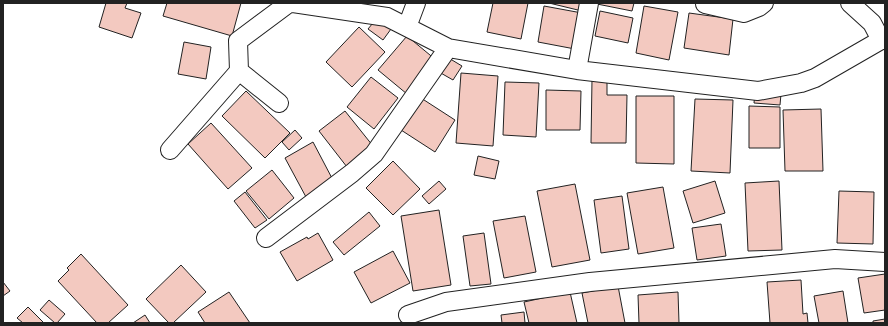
<svg xmlns="http://www.w3.org/2000/svg" width="888" height="326" font-family="'PT Sans Narrow',sans-serif">
<rect width="100%" height="100%" fill="#fff"/>
<!-- building -->
<path fill="#f3c9c0" stroke="#222" d="M 106,3 L 127,3 L 125,8 L 141,13 L 132,38 L 99,27 Z
M 167,3 L 241,3 L 232,36 L 163,16 Z
M 493,3 L 528,3 L 521,39 L 487,32 Z
M 549,3 L 584,3 L 582,11 Z
M 597,3 L 634,3 L 632,11 L 597,4 Z
M 544,6 L 582,13 L 575,49 L 538,42 Z
M 644,6 L 678,12 L 669,60 L 636,53 Z
M 600,11 L 633,18 L 628,43 L 595,36 Z
M 689,13 L 733,19 L 729,55 L 684,48 Z
M 377,18 L 391,29 L 383,40 L 368,29 Z
M 359,27 L 385,52 L 352,87 L 326,62 Z
M 407,36 L 436,60 L 407,94 L 378,70 Z
M 184,42 L 211,47 L 206,79 L 178,74 Z
M 447,57 L 462,66 L 453,80 L 439,72 Z
M 461,73 L 498,76 L 493,146 L 456,143 Z
M 371,77 L 398,98 L 374,129 L 347,107 Z
M 592,79 L 607,79 L 607,95 L 627,95 L 626,143 L 591,143 Z
M 505,82 L 539,83 L 536,137 L 503,135 Z
M 546,90 L 581,91 L 580,130 L 546,130 Z
M 246,91 L 290,133 L 265,158 L 222,116 Z
M 755,92 L 781,94 L 780,105 L 754,103 Z
M 636,96 L 674,96 L 674,164 L 636,163 Z
M 421,98 L 455,120 L 435,152 L 401,130 Z
M 695,99 L 733,100 L 730,173 L 691,171 Z
M 749,106 L 780,107 L 780,148 L 749,148 Z
M 821,109 L 823,171 L 785,171 L 783,110 Z
M 345,111 L 373,146 L 347,167 L 319,131 Z
M 211,123 L 252,168 L 228,189 L 188,144 Z
M 295,130 L 302,138 L 289,150 L 282,142 Z
M 313,142 L 334,182 L 306,197 L 285,158 Z
M 478,156 L 499,161 L 495,179 L 474,175 Z
M 393,161 L 420,189 L 393,215 L 366,188 Z
M 272,170 L 294,198 L 269,219 L 246,191 Z
M 439,181 L 446,189 L 429,204 L 422,196 Z
M 715,181 L 725,213 L 693,223 L 683,191 Z
M 779,181 L 782,250 L 748,251 L 745,183 Z
M 575,184 L 590,260 L 552,267 L 537,191 Z
M 663,187 L 674,248 L 638,254 L 627,193 Z
M 839,191 L 874,192 L 873,244 L 837,243 Z
M 245,192 L 267,220 L 255,228 L 234,201 Z
M 622,196 L 629,249 L 601,253 L 594,200 Z
M 439,210 L 451,285 L 413,291 L 401,216 Z
M 369,212 L 380,226 L 344,255 L 333,242 Z
M 525,216 L 536,272 L 504,278 L 493,221 Z
M 721,224 L 726,256 L 697,260 L 692,228 Z
M 318,233 L 333,260 L 297,281 L 280,252 L 307,237 L 308,239 Z
M 484,233 L 491,284 L 470,286 L 463,236 Z
M 393,251 L 410,283 L 371,303 L 354,272 Z
M 81,254 L 128,305 L 108,323 L 97,323 L 58,281 L 69,270 L 67,268 Z
M 181,265 L 206,292 L 173,323 L 169,323 L 146,299 Z
M 885,274 L 885,310 L 864,313 L 858,278 Z
M 801,280 L 803,314 L 807,313 L 808,323 L 770,323 L 767,282 Z
M 3,282 L 10,291 L 3,296 Z
M 618,286 L 625,323 L 588,323 L 582,293 Z
M 843,291 L 848,323 L 819,323 L 814,296 Z
M 229,292 L 250,323 L 205,323 L 198,312 Z
M 570,292 L 577,323 L 529,323 L 524,302 Z
M 678,292 L 679,323 L 639,323 L 638,295 Z
M 49,300 L 65,314 L 57,323 L 55,323 L 40,310 Z
M 28,307 L 44,323 L 23,323 L 17,318 Z
M 524,312 L 525,323 L 502,323 L 501,315 Z
M 145,315 L 150,323 L 133,323 Z
M 885,319 L 885,323 L 873,323 L 873,321 Z"/>
<g fill="none" stroke-linecap="round" stroke-linejoin="round">
<defs>
<path id="street" d="M 293,3 L 387,17 L 448,48 L 577,70 L 758,91 L 801,83 L 815,78 L 881,40 L 885,40
M 850,3 L 872,23 L 881,40
M 705,4 L 744,13 L 759,7 L 764,3
M 407,27 L 416,3
M 577,70 L 589,3
M 239,71 L 279,103
M 170,150 L 239,71 L 238,41 L 289,3
M 266,238 L 352,173 L 374,154 L 448,48
M 408,315 L 446,302 L 590,282 L 835,259 L 885,262"/>
</defs>
<!-- street casing -->
<use href="#street" stroke="#222" stroke-width="20"/>
<!-- street -->
<use href="#street" stroke="#fff" stroke-width="18"/>
</g>
<!-- border -->
<rect width="888" height="326" fill="none" stroke="#222222" stroke-width="8"/>
</svg>
